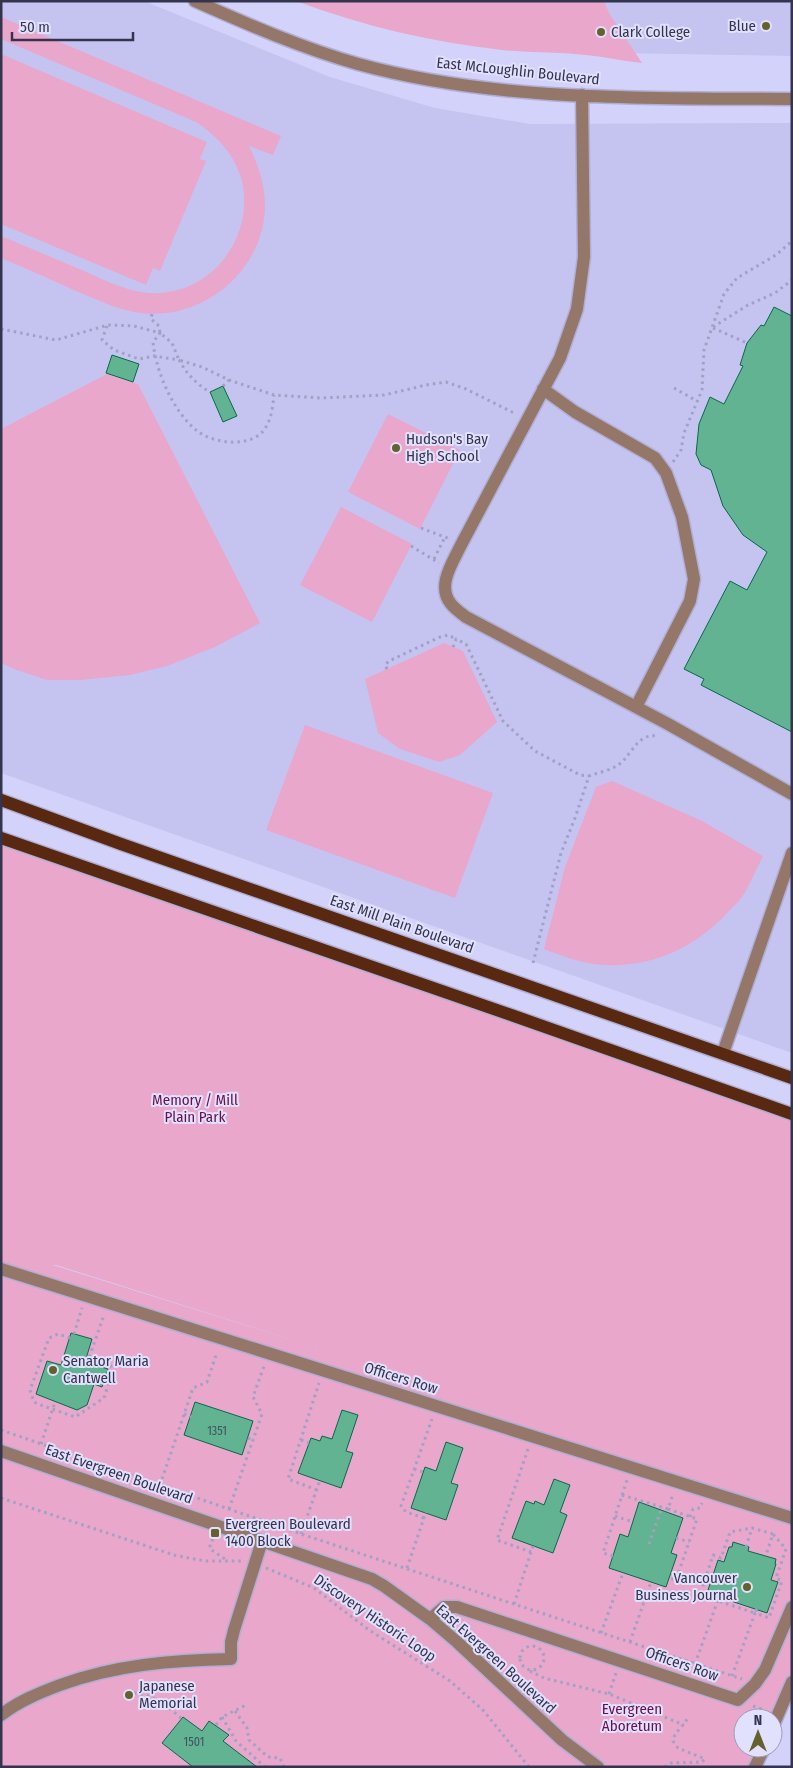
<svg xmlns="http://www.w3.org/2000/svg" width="793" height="1768" font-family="'Fira Sans Condensed',sans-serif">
<rect width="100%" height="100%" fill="#d2d2fb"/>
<!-- built -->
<path fill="#c5c4f1" d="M 1,1 L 144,1 L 330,77 L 435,108 L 530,124 L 792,123 L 792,1053 L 1,773 Z
M 301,1 L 792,1 L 792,56 L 556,52 Z"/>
<!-- green -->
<path fill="#e8a7cb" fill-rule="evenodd" d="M 296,1 L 604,1 L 609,13 L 642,63 C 623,61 605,57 586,55 C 558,52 530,53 502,50 C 431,42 363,26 296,1 Z
M 1,17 L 281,136 L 273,155 L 249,146 C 259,166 265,185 265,208 C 263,272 202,321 140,313 C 118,310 98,300 78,292 C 53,280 27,269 1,258 L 1,236 C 26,246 50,257 75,267 C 103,279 130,295 161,293 C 216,289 254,234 242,181 C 235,155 218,137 196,122 L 1,39 Z
M 1,54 L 207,142 L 200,159 L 206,161 L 160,271 L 153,268 L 146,285 L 1,224 Z
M 107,374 L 138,384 L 260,623 L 215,647 L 167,666 L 130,675 L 81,680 L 47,680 L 14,669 L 1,663 L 1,429 Z
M 388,414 L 460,450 L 420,529 L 348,492 Z
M 341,507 L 412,544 L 372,622 L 300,585 Z
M 444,643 L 463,651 L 497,722 L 460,755 L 439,762 L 400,749 L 378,733 L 365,679 Z
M 305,725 L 493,793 L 455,898 L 266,830 Z
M 612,781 L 702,821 L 763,856 C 757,868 751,882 744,894 C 740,900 734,906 729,911 C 695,948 654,967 603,965 C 582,964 563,956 544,949 L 565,867 L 596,787 Z
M 1,838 L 792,1114 L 792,1682 L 773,1718 L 743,1718 L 743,1748 L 764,1748 L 755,1767 L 1,1767 ZM 53,1265 L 56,1265 L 318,1348 Z"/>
<!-- building -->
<path fill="#62b392" stroke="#07694b" d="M 774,307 L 792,316 L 792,732 L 701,685 L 704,679 L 684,669 L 730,581 L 747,590 L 767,552 L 743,535 L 723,506 L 711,470 L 701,465 L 696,454 L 699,424 L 710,397 L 724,404 L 743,366 L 740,365 L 747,343 L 761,325 L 764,326 Z
M 112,355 L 139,364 L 133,382 L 106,373 Z
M 223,386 L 237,416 L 223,422 L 210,392 Z
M 71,1333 L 92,1339 L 85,1362 L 108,1369 L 102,1387 L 94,1384 L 87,1405 L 77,1410 L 36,1394 L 47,1361 L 61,1365 Z
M 195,1402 L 253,1421 L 242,1455 L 184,1435 Z
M 342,1410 L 358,1415 L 346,1451 L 353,1453 L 341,1488 L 298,1473 L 311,1438 L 320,1441 L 322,1436 L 332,1439 Z
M 446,1442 L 463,1448 L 451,1483 L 458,1485 L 446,1520 L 411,1508 L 425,1467 L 436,1471 Z
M 554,1479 L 570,1485 L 560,1512 L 567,1515 L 553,1553 L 512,1538 L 526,1501 L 534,1504 L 535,1501 L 544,1505 Z
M 639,1502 L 683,1518 L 671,1553 L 677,1555 L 666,1587 L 609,1568 L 620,1534 L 628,1537 Z
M 733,1542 L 749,1547 L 748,1551 L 776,1559 L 775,1564 L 776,1564 L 771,1580 L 778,1582 L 767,1613 L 707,1593 L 718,1560 L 724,1562 L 729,1547 L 732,1547 Z
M 183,1717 L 202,1731 L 209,1721 L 229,1735 L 223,1741 L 257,1767 L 193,1767 L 162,1743 Z"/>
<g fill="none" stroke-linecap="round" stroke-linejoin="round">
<defs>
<path id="minor" d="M 195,1 C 249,25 302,48 358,64 C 496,102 650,98 792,99
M 582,95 L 584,257 L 577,309 L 560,358 L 461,545 C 453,562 436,586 451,604 C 455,609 461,613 466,617 L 668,724 L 792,794
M 543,389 L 575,412 L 655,458 L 666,473 L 682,517 L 694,579 L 690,601 L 636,707
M 723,1053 L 792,853
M 1,1269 L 792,1518
M 1,1451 L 372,1579 L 384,1586 L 430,1619 L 457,1642 L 562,1740 L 598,1767
M 430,1619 L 444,1607 L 457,1607 L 738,1700 L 755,1684 L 765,1670 L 792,1607
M 1,1715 C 19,1701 39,1693 60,1685 C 115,1665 172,1660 231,1659 L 231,1642 L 234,1630 L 262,1541
M 773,1726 L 792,1682
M 755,1767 L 764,1748"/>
<path id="major" d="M 1,800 L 121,844 L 792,1078
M 1,838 L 514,1016 L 792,1114"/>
</defs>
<!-- minor casing -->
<use href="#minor" stroke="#afafd5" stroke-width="15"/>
<!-- major casing -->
<use href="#major" stroke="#afafd5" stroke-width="15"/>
<!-- path -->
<path stroke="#a1a0c5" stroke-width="3" stroke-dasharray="2.5 4" stroke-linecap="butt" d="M 152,314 L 151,319 L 159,326 L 160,333 L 172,343 L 179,360 L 202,367 L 229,380 L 274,395 L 321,398 L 384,395 L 426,385 L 446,382 L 466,389 L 516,414
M 107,326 L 102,340 L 114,350 L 139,359 L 154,356 L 179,360 C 187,374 196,384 210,392
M 713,327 L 748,305 L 775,293 L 792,280
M 713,328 L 747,343
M 1,329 L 56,340 L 108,325 L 134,326 L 160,333 L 153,342 C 156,372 173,411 196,430 C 214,445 256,449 267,425 C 272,416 273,404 274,395
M 223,386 L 229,380
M 674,388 L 697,401
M 673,462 L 681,450 L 684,433 L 702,390 L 704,350 L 724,294 L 737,278 L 776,255 L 792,241
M 421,528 L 450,539
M 411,546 L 439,563
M 434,559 L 445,537
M 453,647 L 456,639 L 466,644 L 503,721 L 535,751 L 580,775 L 589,776
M 387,669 L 385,665 L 389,661 L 440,637 L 448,635 L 456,639
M 533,963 L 561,853 L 575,818 L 589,776 C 600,772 613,770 622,762 C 633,751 639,733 658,736
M 74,1334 L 82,1308
M 70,1338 L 58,1334 L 49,1338 L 30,1390 L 34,1402 L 38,1404 L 75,1417 L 104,1398 L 113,1370 L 110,1365 L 89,1358 L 104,1315
M 184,1414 L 191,1417
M 1,1430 L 301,1534 L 742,1679
M 248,1438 L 253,1440
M 301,1440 L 309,1443
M 41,1444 L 55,1402
M 528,1449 L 497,1540 L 531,1552
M 414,1469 L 423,1472
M 160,1485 L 193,1388 L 207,1382 L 217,1352
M 317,1490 L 288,1479 L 319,1383
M 622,1495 L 668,1509 L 673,1494
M 1,1498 L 174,1555 L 205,1561 L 243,1561
M 229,1509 L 262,1414 L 253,1397 L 264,1366
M 668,1509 L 697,1519 L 676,1580 L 669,1578
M 615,1516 L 633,1522
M 690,1517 L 693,1509 L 700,1508 L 702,1503
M 424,1518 L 406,1512 L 401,1506 L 432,1419
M 301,1534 L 320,1480
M 676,1538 L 689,1542
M 213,1539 L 210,1544 L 210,1549 L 225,1559
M 649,1544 L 662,1507
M 746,1547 L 752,1528
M 613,1556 L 603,1553 L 627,1480
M 266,1568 L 314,1588 L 369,1630 L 450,1681 L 483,1710 L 529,1767
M 407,1568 L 426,1512
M 514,1604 L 533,1546
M 757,1609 L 755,1613 L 700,1595 L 713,1555 L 721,1558 L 730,1532 L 752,1528 L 773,1534 L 766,1555
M 601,1633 L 623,1573
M 630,1642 L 651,1582
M520 1658a12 12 0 1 1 24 0a12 12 0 1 1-24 0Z
M 695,1664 L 719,1597
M 530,1671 L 544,1678 L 609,1694 L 684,1725
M 732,1676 L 755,1613 L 769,1618 L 782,1581 L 776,1578 L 786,1549 L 773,1534
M 134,1693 C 153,1694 167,1706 181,1718
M 609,1694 L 616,1673
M 753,1706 L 764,1710
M 235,1711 L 247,1728 L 249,1740 L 268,1757 L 280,1758 L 284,1767
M 222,1717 L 236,1741 L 265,1767
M 216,1725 L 222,1717 L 246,1705
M 665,1767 L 670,1763 L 702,1762 L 705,1759 L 678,1748 L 673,1741 C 674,1732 683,1727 687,1719"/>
<!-- minor -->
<use href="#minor" stroke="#95776a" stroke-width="12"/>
<!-- major -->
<use href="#major" stroke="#592810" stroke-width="12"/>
</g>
<!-- markers -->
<g fill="#64612d" stroke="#e1e1fd" stroke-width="2">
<circle cx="766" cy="26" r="5"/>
<circle cx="601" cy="32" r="5"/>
<circle cx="396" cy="448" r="5"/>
<circle cx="53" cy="1370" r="5"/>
<rect x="210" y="1528" width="10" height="10" rx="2.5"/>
<circle cx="747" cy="1587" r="5"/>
<circle cx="129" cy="1695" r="5"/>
</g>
<g text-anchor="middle" stroke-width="4" stroke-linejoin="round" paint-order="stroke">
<!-- number labels -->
<g font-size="12" fill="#405460">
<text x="217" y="1435">1351</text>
<text x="194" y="1746">1501</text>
</g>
<!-- poi labels -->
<g font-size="15" fill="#35344f" stroke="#e1e1fd" text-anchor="start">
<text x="756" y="31" text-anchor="end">Blue</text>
<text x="611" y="37">Clark College</text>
<text x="406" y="444">Hudson's Bay<tspan x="406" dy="17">High School</tspan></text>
<text x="63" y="1366">Senator Maria<tspan x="63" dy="17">Cantwell</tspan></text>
<text x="225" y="1529">Evergreen Boulevard<tspan x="225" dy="17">1400 Block</tspan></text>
<text x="737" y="1583" text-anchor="end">Vancouver<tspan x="737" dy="17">Business Journal</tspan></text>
<text x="139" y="1691">Japanese<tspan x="139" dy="17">Memorial</tspan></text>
</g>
<!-- street labels -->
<g font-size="15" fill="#35344f" stroke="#e1e1fd">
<text transform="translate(518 71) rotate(6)" y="5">East McLoughlin Boulevard</text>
<text transform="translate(402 924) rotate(19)" y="5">East Mill Plain Boulevard</text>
<text transform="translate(401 1378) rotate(17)" y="5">Officers Row</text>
<text transform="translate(119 1474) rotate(19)" y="5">East Evergreen Boulevard</text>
<text transform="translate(375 1618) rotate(34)" y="5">Discovery Historic Loop</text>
<text transform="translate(496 1659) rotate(42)" y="5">East Evergreen Boulevard</text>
<text transform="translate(682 1664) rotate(19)" y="5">Officers Row</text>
</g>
<!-- park labels -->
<g font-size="15" fill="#670f4a" stroke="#e1e1fd">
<text x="195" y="1105">Memory / Mill<tspan x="195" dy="17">Plain Park</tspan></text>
<text x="632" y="1714">Evergreen<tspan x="632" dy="17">Aboretum</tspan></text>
</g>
</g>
<!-- border -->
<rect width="793" height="1768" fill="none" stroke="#35344f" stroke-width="5"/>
<!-- north arrow -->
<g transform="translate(758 1733)"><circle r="24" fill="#e1e1fd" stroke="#9c9cb7"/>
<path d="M0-4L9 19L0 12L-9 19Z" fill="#64612d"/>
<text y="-8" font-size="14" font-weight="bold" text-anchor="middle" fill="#35344f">N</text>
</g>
<!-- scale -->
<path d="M12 32v8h121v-8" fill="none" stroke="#35344f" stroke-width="2.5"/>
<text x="20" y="32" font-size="15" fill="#35344f" stroke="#e1e1fd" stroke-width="4" paint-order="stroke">50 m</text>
</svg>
